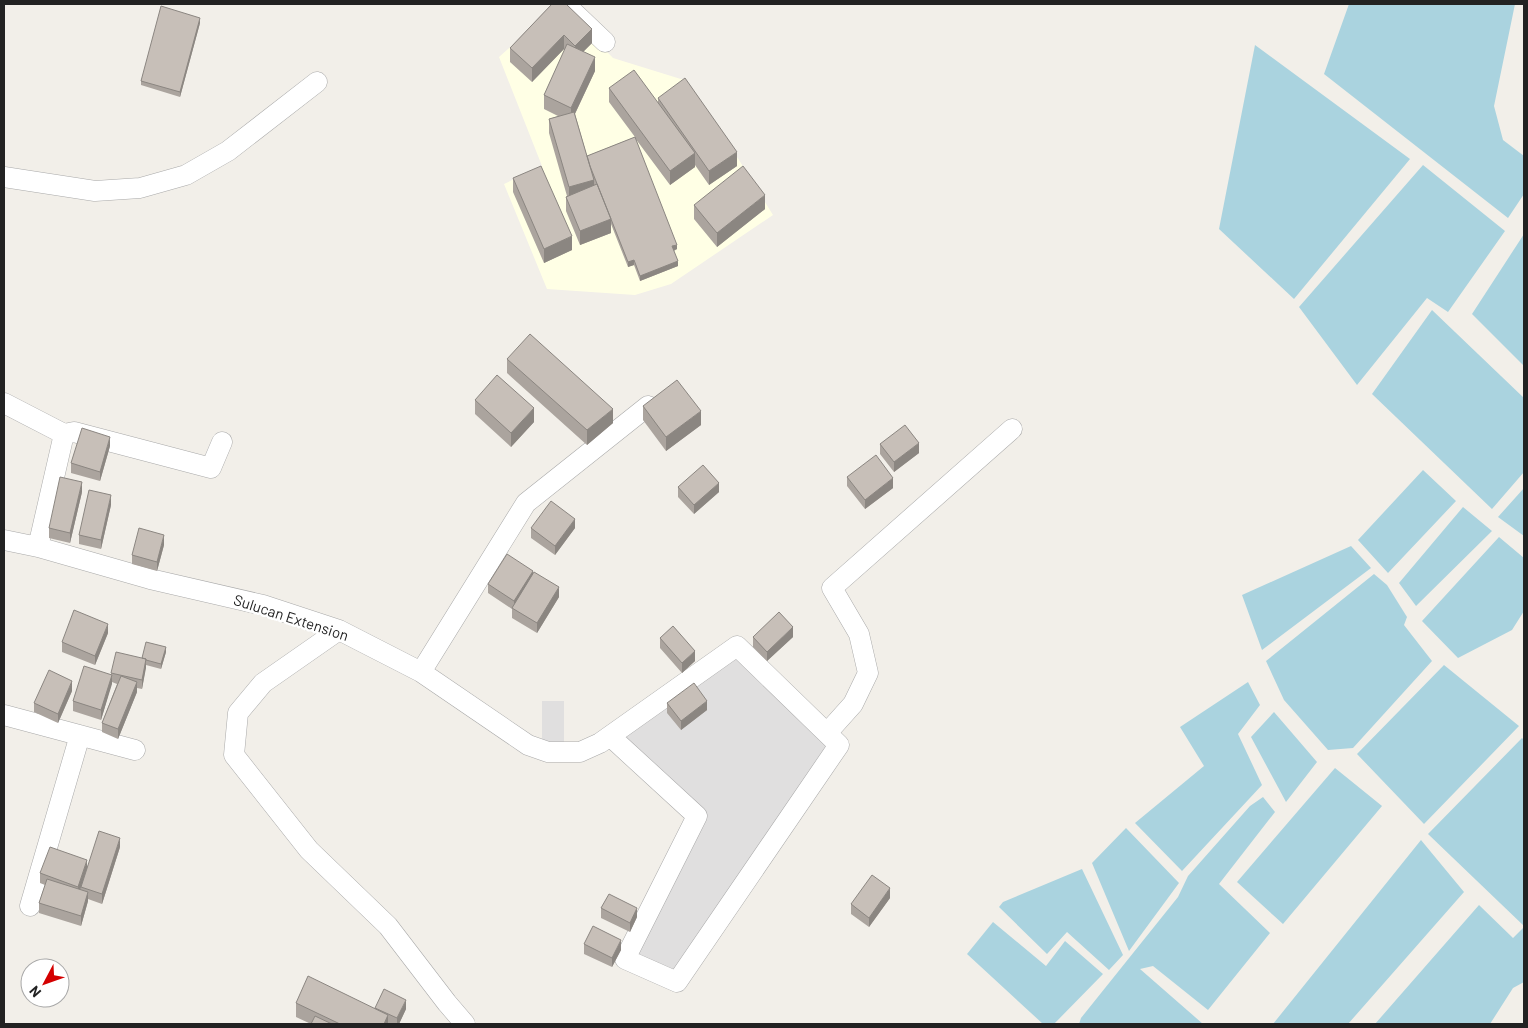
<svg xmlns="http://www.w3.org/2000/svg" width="1528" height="1028" font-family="Barlow,sans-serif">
<rect width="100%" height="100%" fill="#f2efe9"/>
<!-- residential -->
<path fill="#e0dfdf" d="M 737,646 L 839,745 L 677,982 L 625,959 L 696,816 L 611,737 Z
M 542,701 L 564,701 L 564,744 L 542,744 Z"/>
<!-- education -->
<path fill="#ffffe5" d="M 559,4 L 561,4 L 613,58 L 684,80 L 739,160 L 773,215 L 671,284 L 635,295 L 547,289 L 504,184 L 542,166 L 499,57 Z"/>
<!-- water -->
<path fill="#aad3df" d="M 1349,4 L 1515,4 L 1494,106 L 1503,140 L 1524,156 L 1524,194 L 1508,218 L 1324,74 Z
M 1255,45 L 1410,159 L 1294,299 L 1219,229 Z
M 1423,165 L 1505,231 L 1448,312 L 1427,298 L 1357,385 L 1299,307 Z
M 1524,234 L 1524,366 L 1472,314 Z
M 1432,310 L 1524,398 L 1524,472 L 1492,509 L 1372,394 Z
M 1423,470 L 1456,501 L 1388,573 L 1358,540 Z
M 1524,488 L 1524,536 L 1498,517 Z
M 1463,507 L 1492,531 L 1416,606 L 1399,583 Z
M 1499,537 L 1524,558 L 1524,611 L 1512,630 L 1458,658 L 1422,621 Z
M 1351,546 L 1371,568 L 1262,650 L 1242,595 Z
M 1374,574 L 1387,585 L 1407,617 L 1404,625 L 1432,661 L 1353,748 L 1328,750 L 1284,700 L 1266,661 Z
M 1444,665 L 1519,726 L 1424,824 L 1357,754 Z
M 1248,682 L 1260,705 L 1238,734 L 1262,785 L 1182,871 L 1135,823 L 1204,766 L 1180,727 Z
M 1274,712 L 1317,762 L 1286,802 L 1251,737 Z
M 1522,738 L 1524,740 L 1524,926 L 1428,834 Z
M 1335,768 L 1382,806 L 1283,924 L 1237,882 Z
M 1263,797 L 1275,812 L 1219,884 L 1270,933 L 1208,1010 L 1153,966 L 1140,969 L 1203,1024 L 1079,1024 L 1081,1018 L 1178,897 L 1188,876 L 1250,806 Z
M 1126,828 L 1179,883 L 1129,951 L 1092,863 Z
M 1421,840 L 1464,892 L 1348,1024 L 1273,1024 Z
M 1082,869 L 1123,955 L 1109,970 L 1067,932 L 1047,954 L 999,907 L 1003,902 Z
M 1479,905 L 1513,938 L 1523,928 L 1524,930 L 1524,982 L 1513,988 L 1490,1024 L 1375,1024 Z
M 993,922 L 1046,966 L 1065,941 L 1103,974 L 1054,1024 L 1043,1024 L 967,954 Z"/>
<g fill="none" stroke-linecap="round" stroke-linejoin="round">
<defs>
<path id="minor" d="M 565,4 L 605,42
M 4,177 L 95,191 L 140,188 L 186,175 L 228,151 L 317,82
M 4,403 L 64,434
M 4,540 L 38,547 L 150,579 L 263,605 L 339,630 L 421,672 L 528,745 L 548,752 L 580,752 L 600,743 L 737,646 L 839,745 L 677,982 L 625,959 L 697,816 L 611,737
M 38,547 L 64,434 L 74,432 L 211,468 L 222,442
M 339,630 L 263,683 L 238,713 L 234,755 L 309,850 L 388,926 L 447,1003 L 465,1024
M 421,672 L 526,503 L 648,406
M 4,715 L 135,750
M 827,733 L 853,704 L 868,673 L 859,634 L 832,588 L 1012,429
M 30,906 L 80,735"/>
</defs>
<!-- minor casing -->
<use href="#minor" stroke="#a9a9a9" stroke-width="21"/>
<!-- minor -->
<use href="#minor" stroke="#fff" stroke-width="20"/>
</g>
<!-- wall -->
<path fill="#aba49e" d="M 552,4 L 592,43 L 583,52 L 595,71 L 575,114 L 587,156 L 635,137 L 609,102 L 609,88 L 658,102 L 658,98 L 737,166 L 709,185 L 695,165 L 695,167 L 670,185 L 635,138 L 677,249 L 674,251 L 678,266 L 640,281 L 634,265 L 628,267 L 611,224 L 611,233 L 580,245 L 566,211 L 566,197 L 567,196 L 549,133 L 549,119 L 558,116 L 544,109 L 544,95 L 565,50 L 564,49 L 532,82 L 510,62 L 510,48 Z
M 200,23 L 180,97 L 141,85 L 141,81 Z
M 513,178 L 572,250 L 544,263 L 513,192 Z
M 694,205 L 765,209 L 717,247 L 694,219 Z
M 507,359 L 613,423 L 587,445 L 507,373 Z
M 475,400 L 534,422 L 511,447 L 475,414 Z
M 643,406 L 701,425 L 666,451 L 643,420 Z
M 880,444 L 919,453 L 894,472 L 880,454 Z
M 110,446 L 100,481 L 71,473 L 71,463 Z
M 847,477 L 893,488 L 865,509 L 847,486 Z
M 678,487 L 719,492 L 694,514 L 678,497 Z
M 82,492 L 70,543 L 49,538 L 49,528 Z
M 111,505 L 101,549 L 79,544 L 79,535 Z
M 531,528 L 575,528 L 555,555 L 531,538 Z
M 164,545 L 157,571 L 132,564 L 132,555 Z
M 533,574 L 559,597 L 537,633 L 512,618 L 512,609 L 488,593 L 488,584 Z
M 108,633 L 95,665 L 62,652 L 62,642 Z
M 753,637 L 793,637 L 767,661 L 753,647 Z
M 660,638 L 695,661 L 682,673 L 660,648 Z
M 166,652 L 161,669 L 146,665 L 142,689 L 137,688 L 137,692 L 118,739 L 102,732 L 102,723 L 117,684 L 112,682 L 101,720 L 73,711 L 73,701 L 111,675 L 111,673 L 142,658 Z
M 72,691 L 58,723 L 34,712 L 34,703 Z
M 667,703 L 707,710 L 681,730 L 667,713 Z
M 120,847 L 102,904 L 88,899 L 88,901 L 81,926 L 39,913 L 39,903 L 45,885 L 40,883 L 40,873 L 87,866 Z
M 890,898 L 869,927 L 851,914 L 851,904 Z
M 601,908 L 637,917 L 630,932 L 601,918 Z
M 584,944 L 621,950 L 612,967 L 584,954 Z
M 296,1003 L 375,1009 L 375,1008 L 406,1009 L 399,1024 L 311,1024 L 296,1017 Z"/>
<!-- shaded-wall -->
<path fill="#8b8681" d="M 200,18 L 200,23 L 180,97 L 180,92 Z
M 592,29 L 592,43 L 575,60 L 575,46 Z
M 564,35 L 564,49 L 532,82 L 532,68 Z
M 595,57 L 595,71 L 571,122 L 571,108 Z
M 737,152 L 737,166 L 709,185 L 709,171 Z
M 695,153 L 695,167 L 670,185 L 670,171 Z
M 594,180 L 594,194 L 569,201 L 569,187 Z
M 765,195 L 765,209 L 717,247 L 717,233 Z
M 611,219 L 611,233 L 580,245 L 580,231 Z
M 572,236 L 572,250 L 544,263 L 544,249 Z
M 677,245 L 677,249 L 672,251 L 672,246 Z
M 634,260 L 634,265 L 628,267 L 628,262 Z
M 678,261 L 678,266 L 640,281 L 640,276 Z
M 534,408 L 534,422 L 511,447 L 511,433 Z
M 613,409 L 613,423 L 587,445 L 587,430 Z
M 701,411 L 701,425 L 666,451 L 666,437 Z
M 110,437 L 110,446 L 100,481 L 100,472 Z
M 919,443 L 919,453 L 894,472 L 894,462 Z
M 893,478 L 893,488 L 865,509 L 865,500 Z
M 82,482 L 82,492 L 70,543 L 70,533 Z
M 719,483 L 719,492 L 694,514 L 694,505 Z
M 111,495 L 111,505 L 101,549 L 101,540 Z
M 575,519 L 575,528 L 555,555 L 555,546 Z
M 164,535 L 164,545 L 157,571 L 157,562 Z
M 533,571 L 533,581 L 514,610 L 514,601 Z
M 559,587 L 559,597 L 537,633 L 537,623 Z
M 108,624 L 108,633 L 95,665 L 95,656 Z
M 793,627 L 793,637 L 767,661 L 767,652 Z
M 166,647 L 166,652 L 161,669 L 161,664 Z
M 695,651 L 695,661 L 682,673 L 682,663 Z
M 146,659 L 146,668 L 142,689 L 142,680 Z
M 112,675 L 112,684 L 101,720 L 101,710 Z
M 72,681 L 72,691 L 58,723 L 58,714 Z
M 137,682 L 137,692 L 118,739 L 118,729 Z
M 707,701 L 707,710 L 681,730 L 681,721 Z
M 120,838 L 120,847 L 102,904 L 102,894 Z
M 87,860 L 87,870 L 81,887 L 78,896 L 78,887 Z
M 890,888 L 890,898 L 869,927 L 869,918 Z
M 88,892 L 88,901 L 81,926 L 81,916 Z
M 637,908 L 637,917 L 630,932 L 630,923 Z
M 621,940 L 621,950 L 612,967 L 612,958 Z
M 406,1000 L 406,1009 L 399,1024 L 397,1024 L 397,1018 Z
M 388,1015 L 388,1024 L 384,1024 Z"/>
<!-- building -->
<path fill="#c7bfb8" stroke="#8b8681" d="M 552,4 L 566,4 L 592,29 L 575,46 L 564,35 L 532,68 L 510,48 Z
M 161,6 L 200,18 L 180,92 L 141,81 Z
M 567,44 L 595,57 L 571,108 L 544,95 Z
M 634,70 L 695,153 L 670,171 L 609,88 Z
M 685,78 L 737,152 L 709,171 L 658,98 Z
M 574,112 L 594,180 L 569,187 L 549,119 Z
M 635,137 L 677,245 L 672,246 L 678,261 L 640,276 L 634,260 L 628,262 L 590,166 L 587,156 Z
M 541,166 L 572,236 L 544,249 L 513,178 Z
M 743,166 L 765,195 L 717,233 L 694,205 Z
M 597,184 L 611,219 L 580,231 L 566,197 Z
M 530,334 L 613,409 L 587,430 L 507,359 Z
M 497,375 L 534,408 L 511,433 L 475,400 Z
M 677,380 L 701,411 L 666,437 L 643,406 Z
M 905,425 L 919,443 L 894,462 L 880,444 Z
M 82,428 L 110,437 L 100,472 L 71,463 Z
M 876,455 L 893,478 L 865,500 L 847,477 Z
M 703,465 L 719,483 L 694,505 L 678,487 Z
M 60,477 L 82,482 L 70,533 L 49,528 Z
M 89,490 L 111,495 L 101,540 L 79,535 Z
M 551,501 L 575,519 L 555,546 L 531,528 Z
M 139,528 L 164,535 L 157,562 L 132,555 Z
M 507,554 L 533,571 L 514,601 L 488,584 Z
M 534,572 L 559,587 L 537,623 L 512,608 Z
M 74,610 L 108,624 L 95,656 L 62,642 Z
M 779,612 L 793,627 L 767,652 L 753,637 Z
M 673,626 L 695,651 L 682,663 L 660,638 Z
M 146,642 L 166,647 L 161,664 L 146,660 L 146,659 L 142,658 Z
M 116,652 L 146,659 L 142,680 L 111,673 Z
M 84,666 L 112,675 L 101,710 L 73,701 Z
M 49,670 L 72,681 L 58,714 L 34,703 Z
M 121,676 L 137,682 L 118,729 L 102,723 Z
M 694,683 L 707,701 L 681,721 L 667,703 Z
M 99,831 L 120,838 L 102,894 L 81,887 Z
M 50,847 L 87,860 L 78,887 L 40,873 Z
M 872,875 L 890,888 L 869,918 L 851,904 Z
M 47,879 L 88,892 L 81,916 L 39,903 Z
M 609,894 L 637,908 L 630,923 L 601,908 Z
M 593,926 L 621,940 L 612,958 L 584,944 Z
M 308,976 L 388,1015 L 384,1024 L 340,1024 L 296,1003 Z
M 384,989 L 406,1000 L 397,1018 L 375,1008 Z
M 315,1016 L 332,1024 L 311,1024 Z"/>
<g text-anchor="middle" stroke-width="5" stroke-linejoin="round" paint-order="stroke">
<!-- street labels -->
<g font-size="15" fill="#222" stroke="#fff">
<text transform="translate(291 618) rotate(18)" y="5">Sulucan Extension</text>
</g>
</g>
<!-- border -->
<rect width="1528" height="1028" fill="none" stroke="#222222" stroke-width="10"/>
<!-- north arrow -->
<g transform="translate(45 983) rotate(229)"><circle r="24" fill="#ffffff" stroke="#a7a7a7"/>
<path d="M0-4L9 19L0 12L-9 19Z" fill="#d40000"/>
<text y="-8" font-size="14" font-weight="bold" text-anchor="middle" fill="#222222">N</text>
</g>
</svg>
